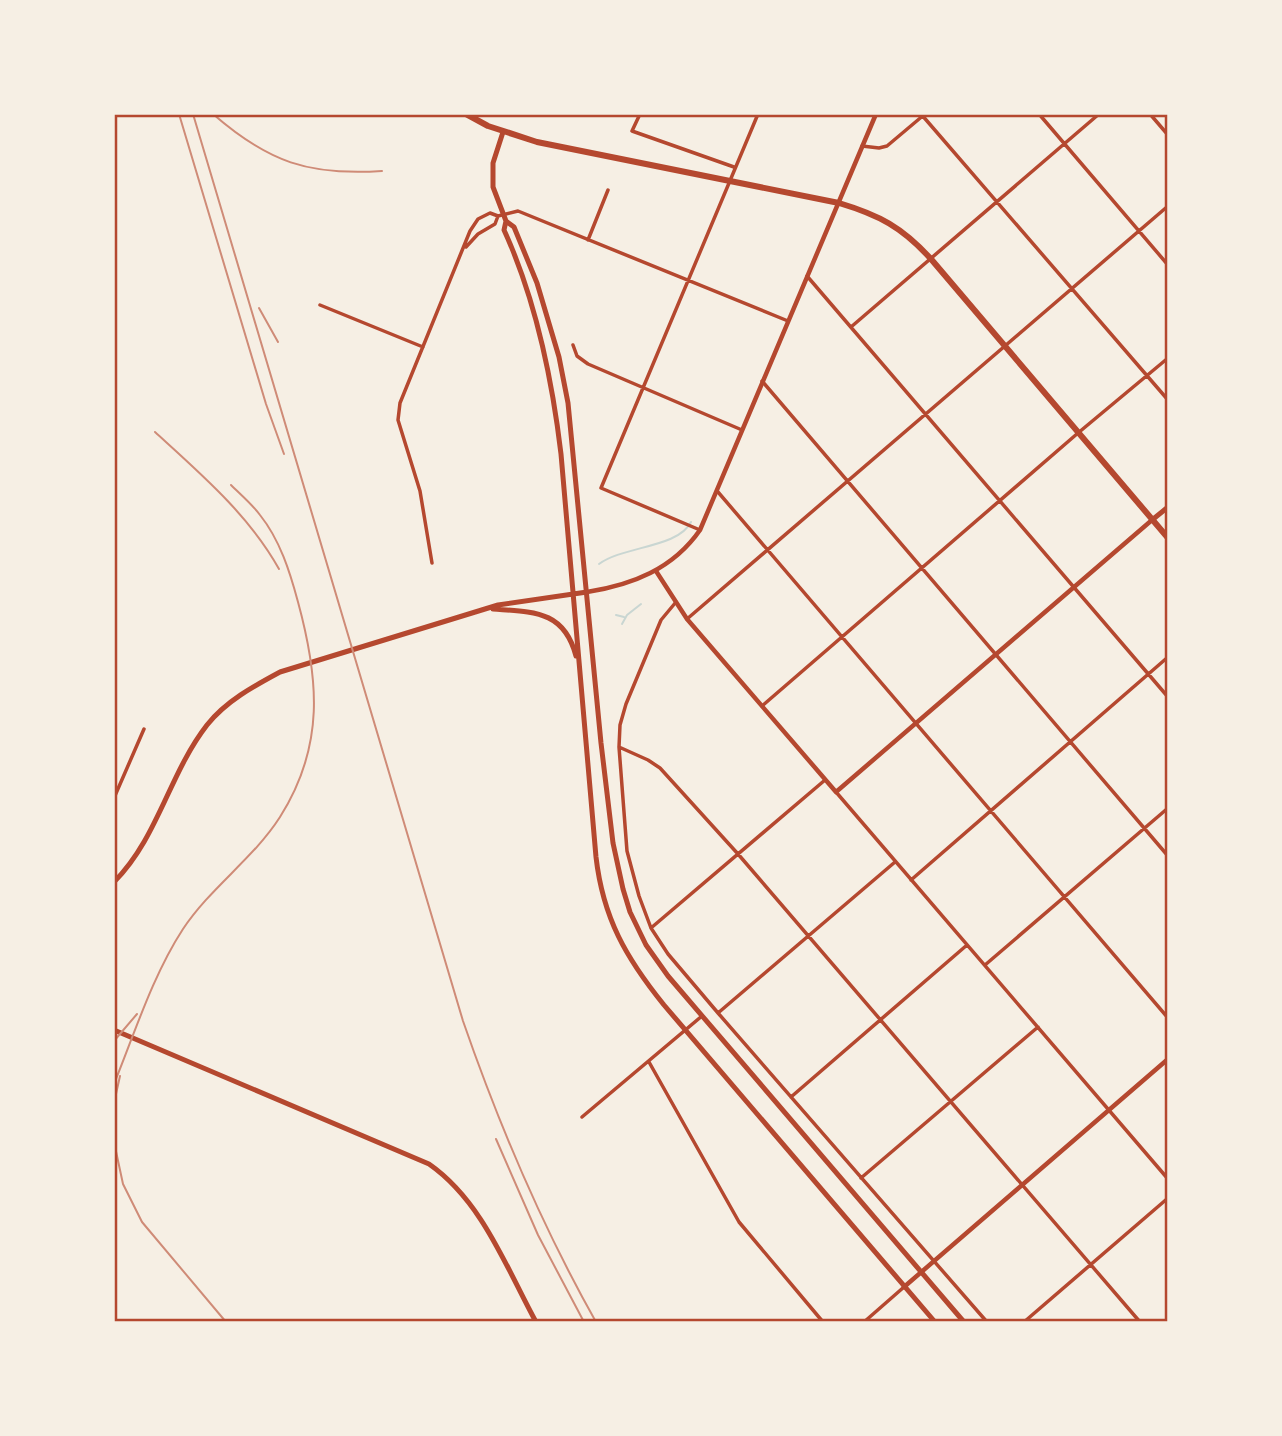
<svg xmlns="http://www.w3.org/2000/svg" width="1282" height="1436" font-family="Lato,sans-serif">
<rect width="100%" height="100%" fill="#f6efe4"/>
<g fill="none" stroke-linecap="round" stroke-linejoin="round">
<!-- stream -->
<path stroke="#c9d6d2" stroke-width="2" d="M 599,564 C 623,546 678,548 691,522
M 616,615 L 624,617
M 622,624 L 627,615 L 641,604"/>
<!-- minor -->
<path stroke="#b5482f" stroke-width="3.5" d="M 640,114 L 632,131 L 734,167
M 921,114 L 1168,400
M 1039,114 L 1168,265
M 1150,114 L 1168,135
M 862,146 L 879,148 L 887,146 L 925,114
M 588,240 L 608,190
M 466,247 L 478,234 L 495,224 L 498,216 L 518,211 L 788,321
M 807,276 L 1168,697
M 320,305 L 423,347
M 851,327 L 1099,114
M 573,345 L 577,356 L 588,364 L 742,430
M 762,381 L 1168,856
M 718,492 L 1168,1018
M 700,530 L 601,488 L 758,114
M 432,563 L 420,491 L 398,420 L 400,403 L 470,231 L 478,219 L 490,213 L 498,216
M 676,602 L 661,620 L 626,704 L 620,725 L 619,747 L 627,851 L 639,896 L 651,928 L 668,954 L 718,1013 L 987,1322
M 687,619 L 1168,206
M 762,706 L 1078,433 L 1168,358
M 619,747 L 648,760 L 660,768 L 738,854 L 1140,1322
M 836,792 L 1168,1179
M 114,798 L 144,729
M 911,880 L 1168,657
M 651,928 L 825,780
M 985,965 L 1168,808
M 718,1013 L 895,862
M 649,1062 L 739,1222 L 823,1322
M 791,1097 L 967,945
M 582,1117 L 702,1016
M 861,1178 L 1038,1027
M 864,1322 L 904,1287
M 1024,1322 L 1168,1198"/>
<!-- tertiary -->
<path stroke="#b5482f" stroke-width="4.5" d="M 656,571 L 687,619 L 836,792 L 1152,520
M 587,592 C 632,585 673,569 700,530 L 876,114
M 904,1287 L 1168,1059"/>
<!-- secondary -->
<path stroke="#b5482f" stroke-width="5" d="M 503,132 L 493,163 L 493,187 L 506,221 L 514,227 L 537,283 L 559,357 L 568,403 L 601,743 L 613,843 L 623,889 L 630,912 L 646,945 L 668,976 L 964,1322
M 506,221 L 504,230 C 536,300 552,378 561,454 L 596,857 C 603,918 626,958 664,1005 L 935,1322
M 1152,520 L 1168,507
M 493,609 C 533,612 564,610 576,656
M 114,882 C 158,838 169,774 207,725 C 226,701 254,686 280,672 L 498,605 L 587,592
M 114,1030 L 429,1164 C 482,1201 506,1267 536,1322"/>
<!-- primary -->
<path stroke="#b5482f" stroke-width="6" d="M 466,114 L 488,126 L 537,142 L 839,203 C 879,215 902,227 931,259 L 1168,538"/>
<!-- rail -->
<path stroke="#cf8b77" stroke-width="2" d="M 179,114 L 266,404 L 284,454
M 193,114 L 463,1021 C 499,1125 542,1226 596,1322
M 213,114 C 268,162 309,176 382,171
M 259,308 L 278,342
M 155,432 C 200,473 249,515 279,569
M 114,1041 L 137,1014
M 114,1084 C 135,1032 153,975 183,929 C 211,887 253,859 280,817 C 325,746 319,679 298,602 C 290,572 280,540 260,515 C 252,504 240,494 231,485
M 114,1103 L 120,1076
M 496,1139 L 538,1235 L 584,1322
M 114,1142 L 123,1184 L 142,1222 L 226,1322"/>
</g>
<!-- border -->
<rect width="1282" height="1436" fill="none" stroke="#f6efe4" stroke-width="231"/>
<rect x="116" y="116" width="1050" height="1204" fill="none" stroke="#b5482f" stroke-width="2.5"/>
</svg>
